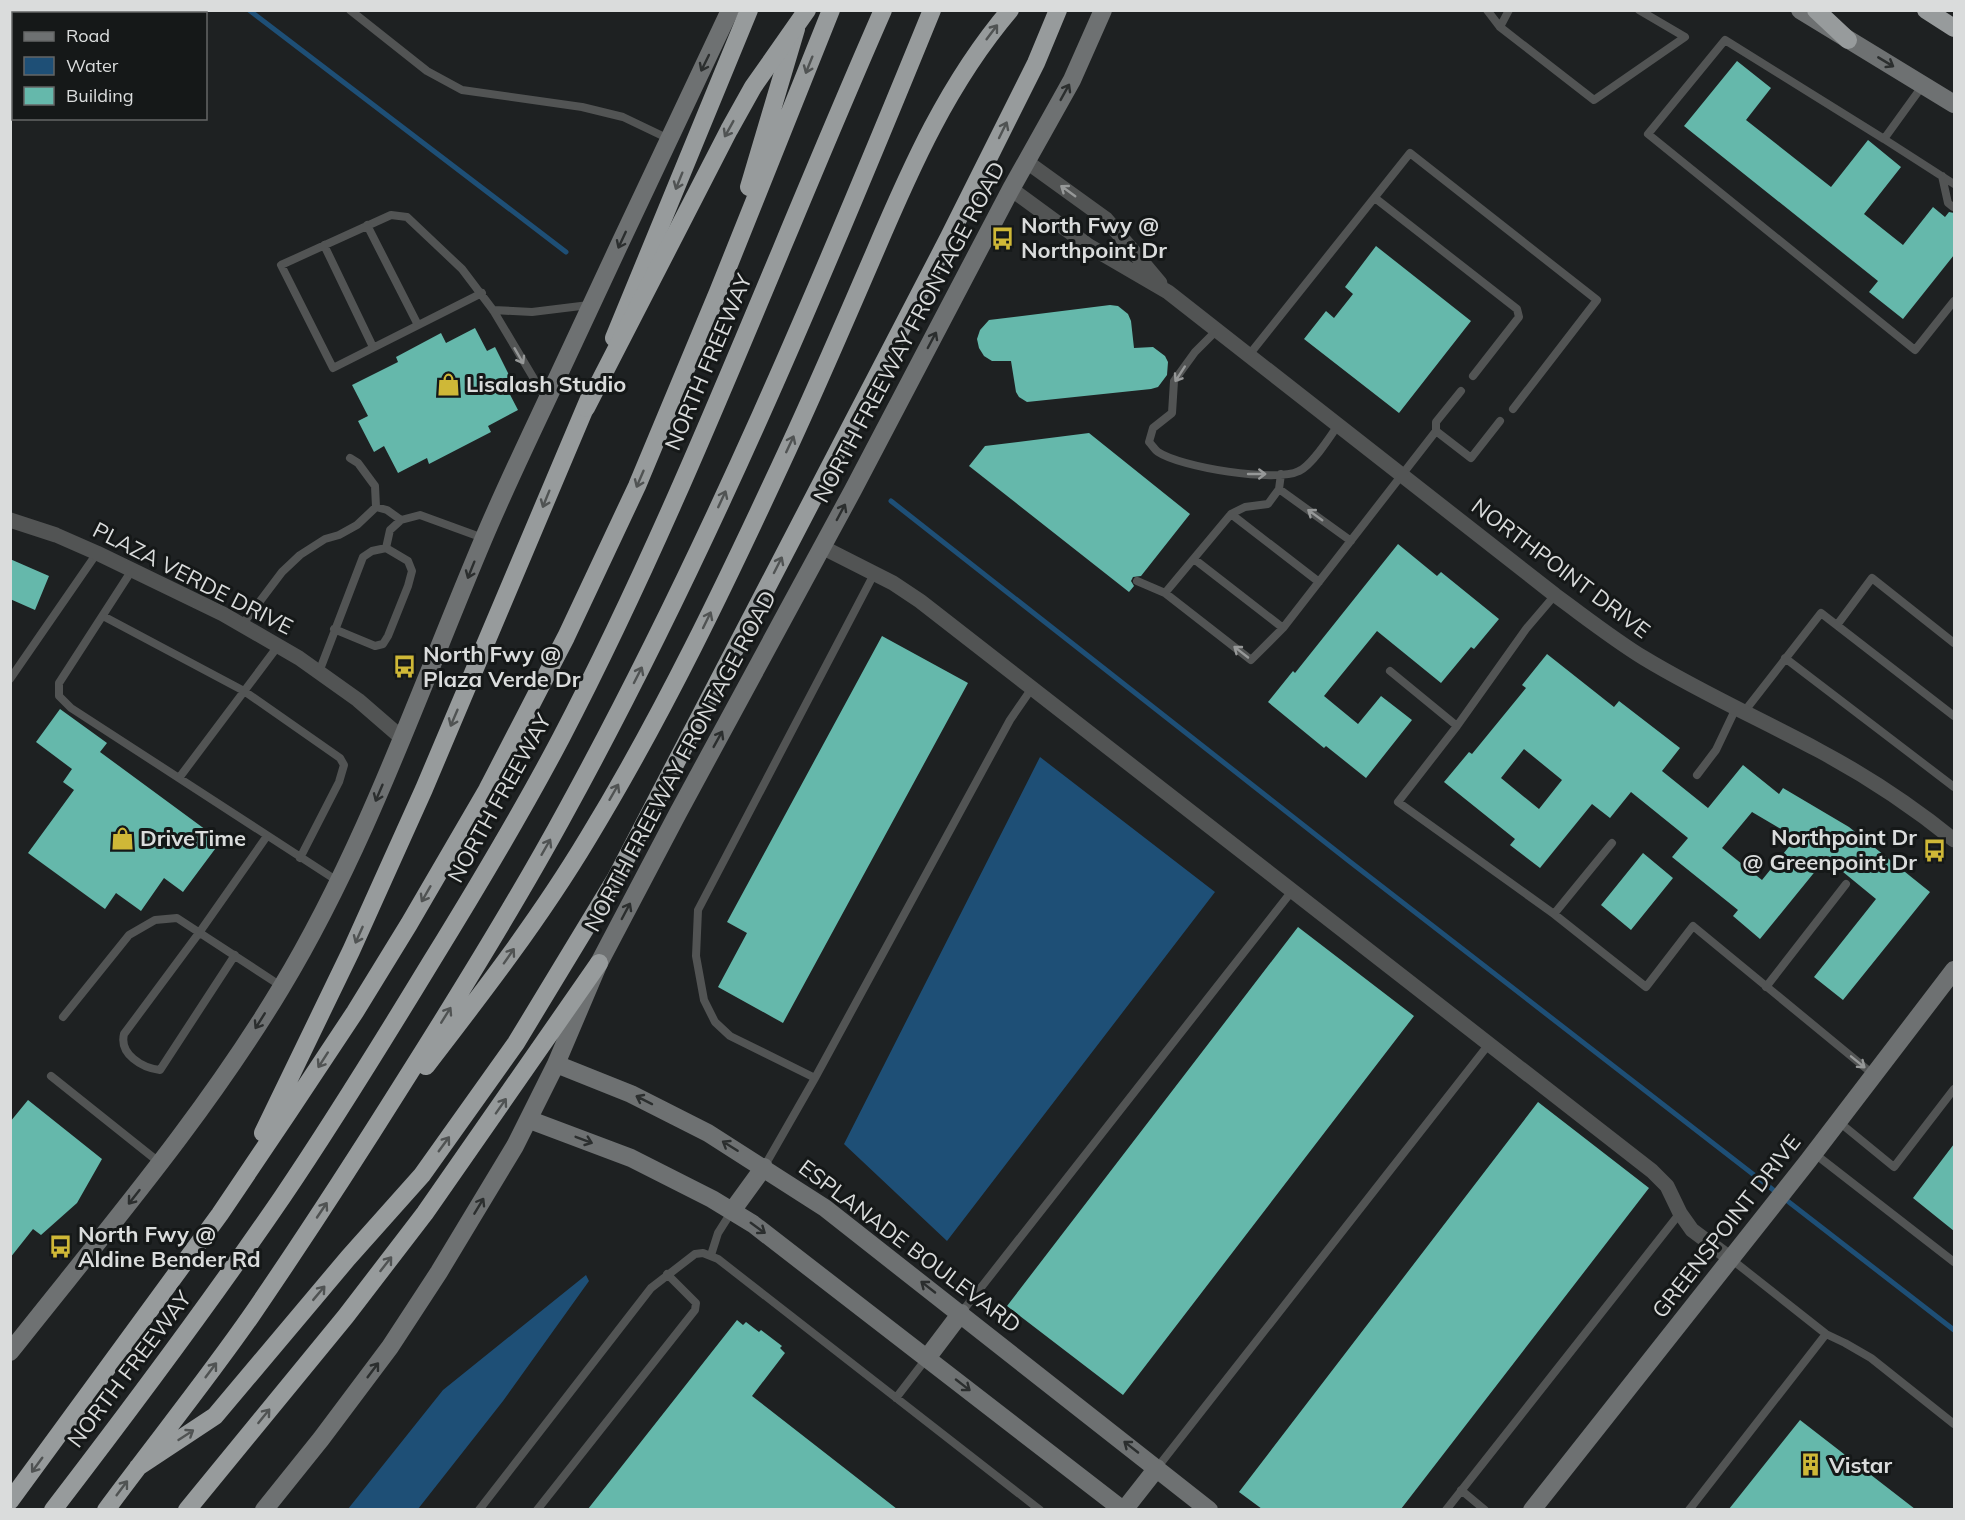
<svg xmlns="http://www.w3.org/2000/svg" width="1965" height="1520" font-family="Mulish,sans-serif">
<rect width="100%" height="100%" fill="#1e2122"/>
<!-- water -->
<path fill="#1e4f76" d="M 1040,757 L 1215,892 L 947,1241 L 844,1144 Z
M 586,1275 L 589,1281 L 503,1401 L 418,1509 L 348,1509 L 443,1390 Z"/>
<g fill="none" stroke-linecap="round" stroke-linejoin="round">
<!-- stream -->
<path stroke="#1e4f76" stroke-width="5" d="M 249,10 L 566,252
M 891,501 L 1349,861 L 1954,1330"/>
</g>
<!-- building -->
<path fill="#65b8ab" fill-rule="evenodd" d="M 1737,61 L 1771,88 L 1746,120 L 1831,187 L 1868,140 L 1901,167 L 1864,214 L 1903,245 L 1933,207 L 1945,217 L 1949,212 L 1954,213 L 1954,255 L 1903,319 L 1869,292 L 1878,281 L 1684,126 Z
M 1376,246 L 1471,321 L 1399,413 L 1304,339 L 1326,311 L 1334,318 L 1353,294 L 1345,287 Z
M 1110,305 L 1118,306 L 1128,314 L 1131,321 L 1134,348 L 1153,347 L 1165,356 L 1168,362 L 1167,375 L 1158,387 L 1151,389 L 1027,402 L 1019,397 L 1016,392 L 1011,361 L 992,361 L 984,356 L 979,348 L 977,339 L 980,330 L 989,320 Z
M 475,328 L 487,351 L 495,347 L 513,383 L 506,387 L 518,410 L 488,426 L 491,432 L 429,464 L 427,458 L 398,473 L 384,446 L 374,452 L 358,421 L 368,416 L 352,385 L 398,362 L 396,357 L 441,333 L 446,343 Z
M 1089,433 L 1190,514 L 1141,576 L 1133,577 L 1131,581 L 1134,586 L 1129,592 L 969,466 L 985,446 Z
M 1398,544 L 1437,576 L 1441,572 L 1499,619 L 1474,649 L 1471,647 L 1441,683 L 1377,631 L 1324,696 L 1358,724 L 1381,696 L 1412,720 L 1366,778 L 1326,746 L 1324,748 L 1268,702 L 1293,671 L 1295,673 Z
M 10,559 L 49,576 L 35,610 L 10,599 Z
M 882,636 L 968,683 L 783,1023 L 718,987 L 747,933 L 727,922 Z
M 1547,654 L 1614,707 L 1619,701 L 1680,748 L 1662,771 L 1708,808 L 1743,765 L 1779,794 L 1783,788 L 1849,827 L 1930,892 L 1843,1000 L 1814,977 L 1876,899 L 1826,858 L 1760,939 L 1733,916 L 1738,910 L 1672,857 L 1688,838 L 1631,792 L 1610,818 L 1592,804 L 1540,868 L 1510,845 L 1515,839 L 1444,782 L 1469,752 L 1472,754 L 1526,688 L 1522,685 ZM 1524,749 L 1562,780 L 1539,809 L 1501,778 ZM 1752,812 L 1796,838 L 1762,880 L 1722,848 Z
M 60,709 L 107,743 L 100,752 L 221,841 L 183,892 L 164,878 L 141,911 L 116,893 L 105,909 L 28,853 L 74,790 L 63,782 L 72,769 L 36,742 Z
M 1643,853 L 1673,878 L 1631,930 L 1601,905 Z
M 1298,927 L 1414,1016 L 1123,1395 L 1007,1306 Z
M 28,1100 L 102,1159 L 77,1203 L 41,1235 L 33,1229 L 10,1258 L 10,1122 Z
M 1538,1102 L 1649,1188 L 1401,1509 L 1262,1509 L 1239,1492 Z
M 1954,1144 L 1954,1231 L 1913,1198 Z
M 737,1320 L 743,1325 L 746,1322 L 759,1332 L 761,1330 L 782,1346 L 780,1348 L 785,1353 L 752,1396 L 897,1509 L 588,1509 Z
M 1800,1420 L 1915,1509 L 1729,1509 Z"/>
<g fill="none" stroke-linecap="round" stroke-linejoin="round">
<!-- lane -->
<path stroke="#525454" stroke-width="8" d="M 350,10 L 427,71 L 462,90 L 582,107 L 623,117 L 669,139
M 1487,10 L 1500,27 L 1594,100 L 1685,37 L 1639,10
M 1500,27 L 1509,10
M 1923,85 L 1884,139 L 1725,40 L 1648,134 L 1915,350 L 1954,301
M 1884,139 L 1954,184
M 1942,176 L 1948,203 L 1953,207
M 1375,198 L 1517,309 L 1519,317 L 1473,376
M 367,225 L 418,325
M 324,245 L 373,347
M 482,293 L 333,368 L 281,265 L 391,215 L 407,217 L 462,269 L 493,310 L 546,399
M 493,310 L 532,312 L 589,305
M 1217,330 L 1195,352 L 1174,381 L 1172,413 L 1153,428 L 1149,442 C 1152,445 1155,450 1158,452 C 1180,467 1276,483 1299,471 C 1312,465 1330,437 1338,425
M 1249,355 L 1410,153 L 1597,300 L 1513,409
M 1436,431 L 1436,422 L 1461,391
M 350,458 L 358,463 L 375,486 L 376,507
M 1279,489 L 1351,541
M 1231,514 L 1245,507 L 1268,504 L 1279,489 L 1281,474
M 386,548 L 390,530 L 401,520 L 420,515 L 483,538
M 1194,559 L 1283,628
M 132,570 L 59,683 L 59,696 L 71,708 L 339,882
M 1137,581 L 1165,593 L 1251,660 L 1283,628 L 1436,431 L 1471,458 L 1500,421
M 1165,593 L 1231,514 L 1319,582
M 1555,595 L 1526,629 L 1457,726 L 1398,802 L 1554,914 L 1646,987 L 1693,926 L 1874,1075
M 103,616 L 244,691 L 340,758 L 344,765 L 339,782 L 300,858
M 242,625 L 282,572 L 300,555 L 325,539 L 339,535 L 357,525 L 376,507 L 387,510 L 401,520
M 1837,625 L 1872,578 L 1954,643
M 1785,658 L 1954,787
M 1390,671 L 1457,726
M 319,672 L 363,557 L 372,551 L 386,548 L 408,561 L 412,571 L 408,586 L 388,636 L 383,644 L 375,646 L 334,629
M 10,679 L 97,553
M 1744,712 L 1821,613 L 1954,716
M 1697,775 L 1716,750 L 1736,708
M 179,778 L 278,646
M 1554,914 L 1612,843
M 235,955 L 160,1070 C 142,1068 119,1054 124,1034 L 199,933 L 267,836
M 1766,987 L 1846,884
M 63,1017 L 129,935 L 155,920 L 177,918 L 281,986
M 51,1076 L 160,1163
M 815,1078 L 730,1036 L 715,1022 L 704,1000 L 696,956 L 698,910 L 874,574
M 1839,1122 L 1894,1167 L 1954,1089
M 1815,1154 L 1954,1262
M 764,1167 L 815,1078 L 1010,720 L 1032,688
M 711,1255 L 718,1233 L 732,1211
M 1731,1259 L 1826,1334 L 1845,1343 L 1871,1358 L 1954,1424
M 961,1313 L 1292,891
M 896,1398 L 926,1359
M 1157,1468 L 1489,1044
M 1461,1490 L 1485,1510
M 479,1510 L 651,1288 L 695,1254 L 703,1253 L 718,1259 L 1040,1510
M 537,1510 L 695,1310 L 696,1303 L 667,1274
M 1446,1510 L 1680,1213
M 1689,1510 L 1826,1334"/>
<!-- street -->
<path stroke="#525454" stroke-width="15" d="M 1027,162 L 1106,219 L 1160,283
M 1011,189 L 1089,246 L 1168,292 L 1555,595 C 1584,616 1613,639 1644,658 C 1700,692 1760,719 1818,750 C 1865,775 1912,806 1954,840
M 10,520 L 56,535 L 97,553 L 223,614 L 299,658 L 358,700 L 403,739
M 822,547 L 893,583 L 920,601 L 1652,1171 L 1667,1186 L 1680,1213 L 1692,1230 L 1731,1259"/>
<!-- secondary -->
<path stroke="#6e7172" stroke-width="18" d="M 1800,10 L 1954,104
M 556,1064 L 631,1094 L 708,1133 L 825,1208 L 1209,1510
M 530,1120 L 631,1158 L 712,1199 L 753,1224 L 1123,1510
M 732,1211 L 764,1167
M 10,1352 C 104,1233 203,1118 281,988 C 366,847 419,691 483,540 C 507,483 534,428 560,372 C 616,251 673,131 730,10
M 927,1358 L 961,1313
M 264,1510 L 321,1439 L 390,1347 L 439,1272 L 515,1146 L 556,1064 L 599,963 L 678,813 L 853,490 L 1011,189 L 1072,80 L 1103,10
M 1124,1510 L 1157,1468
M 1532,1510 L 1808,1161 L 1954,970"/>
<!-- highway -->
<path stroke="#979b9c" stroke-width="18" d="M 1816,10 L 1848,40
M 1926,10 L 1954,28
M 749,187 L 796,29
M 614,338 L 749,10
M 426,1066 C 483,992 540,918 588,838 C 664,713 727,581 788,449 C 818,384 846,319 874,254 C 911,167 948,83 1010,10
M 263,1133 L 351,951 L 424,789 L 591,394
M 138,1467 L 215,1416 L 348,1258 L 422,1175 L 516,1043 L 616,878 L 949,237 L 1036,63 L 1058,10
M 10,1501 L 220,1214 L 288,1113 L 355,1012 L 409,924 L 487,790 L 566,637 L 637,486 L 718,292 L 831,10
M 53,1510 C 132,1407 210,1303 283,1196 C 335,1119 383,1041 431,962 C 476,889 521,814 561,738 C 684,502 776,253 883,10
M 106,1510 C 154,1445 205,1382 251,1316 C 303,1240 353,1163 402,1085 C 459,995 515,905 566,811 C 707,554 821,282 932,10
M 187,1510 L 346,1316 L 425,1213 L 599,963"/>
<!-- highway-bridge -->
<path stroke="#979b9c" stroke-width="18" d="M 586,408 L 729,130 L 753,87 L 807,10"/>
</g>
<!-- one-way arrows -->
<defs><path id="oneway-shaft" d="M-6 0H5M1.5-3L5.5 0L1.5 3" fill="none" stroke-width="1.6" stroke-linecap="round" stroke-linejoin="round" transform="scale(1.5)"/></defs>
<g stroke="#505353">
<use href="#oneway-shaft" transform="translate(992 32) rotate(-53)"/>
<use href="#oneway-shaft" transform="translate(809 65) rotate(112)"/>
<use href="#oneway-shaft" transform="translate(729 129) rotate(119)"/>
<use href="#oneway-shaft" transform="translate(1003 130) rotate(-64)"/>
<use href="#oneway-shaft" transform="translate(679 181) rotate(112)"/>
<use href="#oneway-shaft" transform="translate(790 444) rotate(-65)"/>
<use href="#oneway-shaft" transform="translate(640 479) rotate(113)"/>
<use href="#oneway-shaft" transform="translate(546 499) rotate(112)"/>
<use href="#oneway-shaft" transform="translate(722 499) rotate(-65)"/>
<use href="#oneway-shaft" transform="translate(778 565) rotate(-63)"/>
<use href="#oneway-shaft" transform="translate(707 620) rotate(-64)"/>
<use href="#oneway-shaft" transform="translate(638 675) rotate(-63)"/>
<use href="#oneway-shaft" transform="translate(454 718) rotate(113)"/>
<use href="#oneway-shaft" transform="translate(614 792) rotate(-60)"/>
<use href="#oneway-shaft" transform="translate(546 847) rotate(-60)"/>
<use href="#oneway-shaft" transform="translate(426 894) rotate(120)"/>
<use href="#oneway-shaft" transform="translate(359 935) rotate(114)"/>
<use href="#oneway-shaft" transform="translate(509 956) rotate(-55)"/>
<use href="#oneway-shaft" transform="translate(446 1015) rotate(-58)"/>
<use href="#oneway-shaft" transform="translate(323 1060) rotate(123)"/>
<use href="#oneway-shaft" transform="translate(501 1106) rotate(-55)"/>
<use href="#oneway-shaft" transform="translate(444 1144) rotate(-54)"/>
<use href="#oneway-shaft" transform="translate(322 1210) rotate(-56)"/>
<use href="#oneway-shaft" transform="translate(386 1264) rotate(-52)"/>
<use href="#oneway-shaft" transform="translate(319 1293) rotate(-50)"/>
<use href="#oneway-shaft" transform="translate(211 1370) rotate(-53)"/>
<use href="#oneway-shaft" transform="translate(264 1416) rotate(-51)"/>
<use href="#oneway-shaft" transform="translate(186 1435) rotate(-33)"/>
<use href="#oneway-shaft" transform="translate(37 1465) rotate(126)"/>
<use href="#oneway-shaft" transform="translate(122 1488) rotate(-53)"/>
</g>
<g stroke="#2b2e2e">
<use href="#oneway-shaft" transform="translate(1886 62) rotate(31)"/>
<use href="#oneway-shaft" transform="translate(705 63) rotate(116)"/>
<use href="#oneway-shaft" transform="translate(1065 92) rotate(-61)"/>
<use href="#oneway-shaft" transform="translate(622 240) rotate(115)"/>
<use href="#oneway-shaft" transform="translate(932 340) rotate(-62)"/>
<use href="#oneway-shaft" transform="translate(841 512) rotate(-62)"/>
<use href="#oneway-shaft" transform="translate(471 570) rotate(112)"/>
<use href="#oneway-shaft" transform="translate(718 739) rotate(-61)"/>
<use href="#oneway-shaft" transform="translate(379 793) rotate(113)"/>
<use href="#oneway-shaft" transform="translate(626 911) rotate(-62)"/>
<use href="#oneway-shaft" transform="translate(260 1021) rotate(122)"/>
<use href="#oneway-shaft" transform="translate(644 1100) rotate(-153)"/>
<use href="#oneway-shaft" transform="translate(584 1140) rotate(21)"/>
<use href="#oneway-shaft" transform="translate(730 1146) rotate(-148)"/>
<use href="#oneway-shaft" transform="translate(134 1197) rotate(128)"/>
<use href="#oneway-shaft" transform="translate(479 1206) rotate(-59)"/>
<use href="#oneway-shaft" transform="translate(758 1228) rotate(36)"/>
<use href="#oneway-shaft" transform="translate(928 1287) rotate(-142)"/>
<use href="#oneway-shaft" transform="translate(373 1370) rotate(-53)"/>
<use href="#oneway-shaft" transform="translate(963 1385) rotate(38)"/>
<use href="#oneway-shaft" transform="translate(1131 1447) rotate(-142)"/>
</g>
<g stroke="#969898">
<use href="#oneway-shaft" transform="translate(1068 191) rotate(-144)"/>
<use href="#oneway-shaft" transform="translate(519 356) rotate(60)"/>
<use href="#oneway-shaft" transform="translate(1180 374) rotate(123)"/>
<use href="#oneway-shaft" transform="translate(1257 474)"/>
<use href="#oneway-shaft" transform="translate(1315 515) rotate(-144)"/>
<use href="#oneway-shaft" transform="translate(1241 652) rotate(-142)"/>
<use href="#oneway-shaft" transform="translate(1858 1062) rotate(39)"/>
</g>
<!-- icons -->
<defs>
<symbol id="bus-bare" viewBox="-9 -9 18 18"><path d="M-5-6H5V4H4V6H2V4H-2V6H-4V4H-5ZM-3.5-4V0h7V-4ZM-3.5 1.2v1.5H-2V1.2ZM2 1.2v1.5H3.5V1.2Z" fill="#cfb837" stroke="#151818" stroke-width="2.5" paint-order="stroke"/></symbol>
<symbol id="shop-bare" viewBox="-9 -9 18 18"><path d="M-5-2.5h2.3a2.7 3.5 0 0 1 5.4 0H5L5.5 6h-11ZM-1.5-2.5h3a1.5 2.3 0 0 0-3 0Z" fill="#cfb837" stroke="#151818" stroke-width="2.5" paint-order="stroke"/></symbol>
<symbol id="building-bare" viewBox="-9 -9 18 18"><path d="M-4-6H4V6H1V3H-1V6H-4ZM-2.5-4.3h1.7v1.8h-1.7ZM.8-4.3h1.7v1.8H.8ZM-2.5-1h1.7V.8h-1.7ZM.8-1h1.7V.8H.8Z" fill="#cfb837" stroke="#151818" stroke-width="2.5" paint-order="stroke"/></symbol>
</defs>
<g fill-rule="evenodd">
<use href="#bus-bare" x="986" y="222" width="33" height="33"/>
<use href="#shop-bare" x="432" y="368" width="33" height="33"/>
<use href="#bus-bare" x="388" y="650" width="33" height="33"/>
<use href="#shop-bare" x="106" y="822" width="33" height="33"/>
<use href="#bus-bare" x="1918" y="834" width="33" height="33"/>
<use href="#bus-bare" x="44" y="1230" width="33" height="33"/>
<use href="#building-bare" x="1794" y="1448" width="33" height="33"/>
</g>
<g text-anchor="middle" stroke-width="6" stroke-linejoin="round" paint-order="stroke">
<!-- poi labels -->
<g font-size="22" font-weight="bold" fill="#dadcdc" stroke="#151818" text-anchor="start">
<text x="1021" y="233">North Fwy @<tspan x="1021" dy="25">Northpoint Dr</tspan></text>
<text x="466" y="392">Lisalash Studio</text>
<text x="423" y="662">North Fwy @<tspan x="423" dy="25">Plaza Verde Dr</tspan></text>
<text x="1917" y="845" text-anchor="end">Northpoint Dr<tspan x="1917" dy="25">@ Greenpoint Dr</tspan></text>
<text x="140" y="846">DriveTime</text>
<text x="78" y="1242">North Fwy @<tspan x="78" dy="25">Aldine Bender Rd</tspan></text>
<text x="1829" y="1473">Vistar</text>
</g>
<!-- street labels -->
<g font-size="22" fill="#dadcdc" stroke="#151818">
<text transform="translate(909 332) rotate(-62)" y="8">NORTH FREEWAY FRONTAGE ROAD</text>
<text transform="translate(708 362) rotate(-67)" y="8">NORTH FREEWAY</text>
<text transform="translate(1561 568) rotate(37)" y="8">NORTHPOINT DRIVE</text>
<text transform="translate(193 578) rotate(27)" y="8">PLAZA VERDE DRIVE</text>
<text transform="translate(680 761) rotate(-62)" y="8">NORTH FREEWAY FRONTAGE ROAD</text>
<text transform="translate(499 798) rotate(-61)" y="8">NORTH FREEWAY</text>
<text transform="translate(1726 1226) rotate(-52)" y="8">GREENSPOINT DRIVE</text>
<text transform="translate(910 1246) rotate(37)" y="8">ESPLANADE BOULEVARD</text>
<text transform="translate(129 1369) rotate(-53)" y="8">NORTH FREEWAY</text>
</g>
</g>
<!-- border -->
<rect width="1965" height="1520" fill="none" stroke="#dadcdc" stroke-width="24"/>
<!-- legend -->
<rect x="12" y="12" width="195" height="108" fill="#151818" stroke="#646666" stroke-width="1.5"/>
<rect x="24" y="32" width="30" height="9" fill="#6e7172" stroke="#646666" stroke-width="1.5"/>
<text x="66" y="42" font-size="18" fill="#dadcdc">Road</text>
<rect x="24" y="57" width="30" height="18" fill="#1e4f76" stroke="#646666" stroke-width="1.5"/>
<text x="66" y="72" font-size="18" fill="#dadcdc">Water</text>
<rect x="24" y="87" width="30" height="18" fill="#65b8ab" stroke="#646666" stroke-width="1.5"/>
<text x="66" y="102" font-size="18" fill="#dadcdc">Building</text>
</svg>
